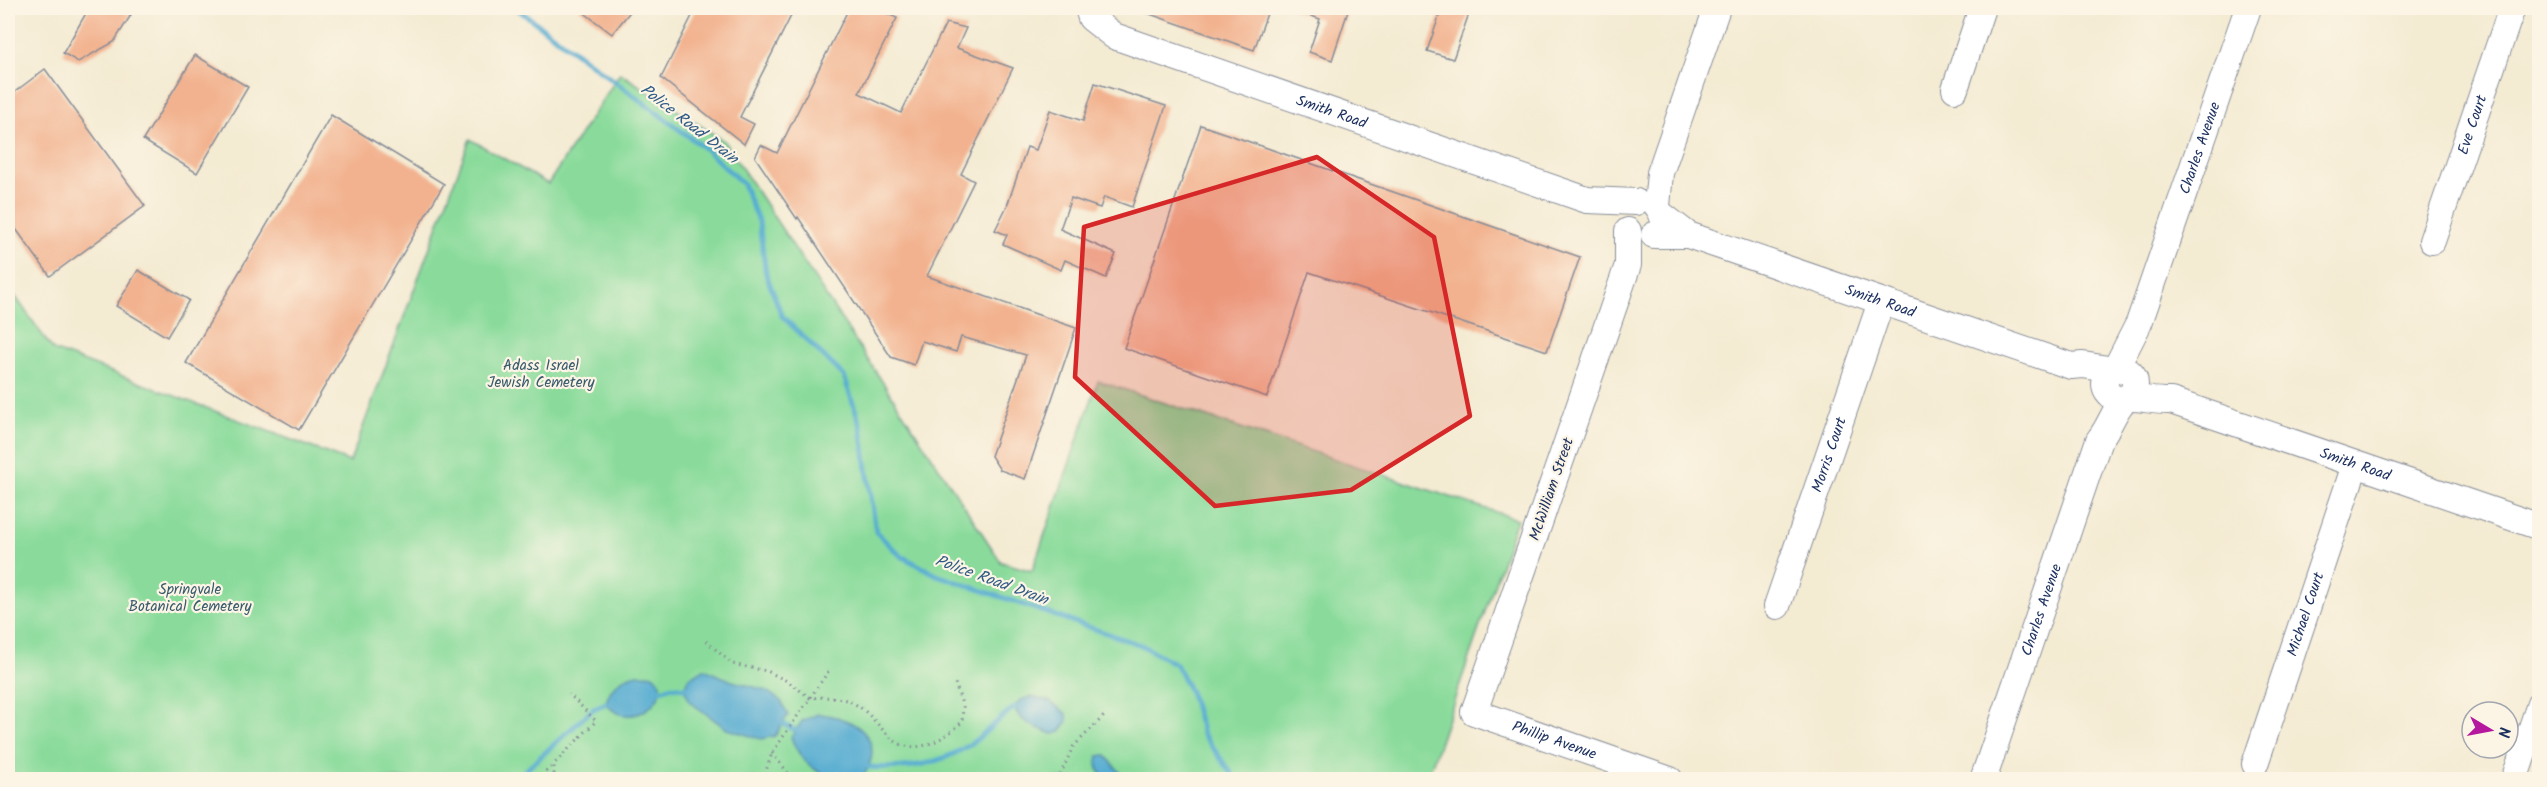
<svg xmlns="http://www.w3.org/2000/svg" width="2547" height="787" font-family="Kalam,sans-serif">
<rect width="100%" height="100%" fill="#fcf5e5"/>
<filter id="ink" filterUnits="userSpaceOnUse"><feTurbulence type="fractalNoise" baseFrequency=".0167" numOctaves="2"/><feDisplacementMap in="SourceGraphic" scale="12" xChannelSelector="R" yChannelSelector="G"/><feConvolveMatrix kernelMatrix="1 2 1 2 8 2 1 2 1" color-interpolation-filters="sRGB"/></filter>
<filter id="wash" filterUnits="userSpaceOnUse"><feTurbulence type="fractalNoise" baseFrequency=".008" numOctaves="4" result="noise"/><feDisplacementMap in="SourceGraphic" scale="24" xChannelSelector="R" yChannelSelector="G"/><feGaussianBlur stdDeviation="1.35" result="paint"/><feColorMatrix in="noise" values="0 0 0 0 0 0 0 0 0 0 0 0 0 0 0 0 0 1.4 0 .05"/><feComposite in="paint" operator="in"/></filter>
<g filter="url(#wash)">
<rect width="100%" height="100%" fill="#f4ebd3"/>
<!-- green -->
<path fill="#8adb9b" stroke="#52857c" stroke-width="1.5" d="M 620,73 L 724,141 L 1001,562 L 1032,571 L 1098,381 L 1517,519 L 1427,779 L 8,779 L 8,286 L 53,350 L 350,462 L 470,139 L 548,184 Z"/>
<!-- water -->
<path fill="#54acd1" stroke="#386e98" stroke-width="1.5" d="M 704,669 L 732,681 L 765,690 L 781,701 L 788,715 L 775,736 L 761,739 L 727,729 L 690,702 L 684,688 L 690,677 Z
M 638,674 C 642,674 649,674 652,675 C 681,689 631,738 606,703 C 610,686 622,677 638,674 Z
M 1031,697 L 1049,701 L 1067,714 L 1067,722 L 1060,732 L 1053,734 C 1039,728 1018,723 1015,707 L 1020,700 Z
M 818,714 C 855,717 889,739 862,778 C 831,787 801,766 791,737 L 802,721 Z
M 1105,755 L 1126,779 L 1106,779 C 1099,772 1095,766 1098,756 Z"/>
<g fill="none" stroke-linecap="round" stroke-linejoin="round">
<!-- stream -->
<path stroke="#54acd1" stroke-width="5" d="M 516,8 L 703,147 L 743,184 L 759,223 L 766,274 L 782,316 L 844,376 L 861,427 L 876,532 L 901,556 L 937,575 L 1141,645 L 1176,664 L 1191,694 L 1203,734 L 1236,780
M 661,690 L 672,686 L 684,688
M 783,724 L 795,730
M 869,767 C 906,770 941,765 972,743 C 987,732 999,718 1015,707
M 515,780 L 593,709 L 606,703"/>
</g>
<g id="blocks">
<!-- building -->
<path fill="#f2b28f" d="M 89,8 L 118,8 L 131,15 L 114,42 L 78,62 L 63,53 Z
M 578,8 L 633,8 L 612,34 Z
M 696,8 L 795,8 L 740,117 L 754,124 L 744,144 L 661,78 Z
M 849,8 L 874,8 L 897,18 L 859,93 L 901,113 L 946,23 L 966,28 L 957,48 L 1013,68 L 961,174 L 974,181 L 927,276 L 1076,328 L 1025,479 L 1000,470 L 991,456 L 1026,355 L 961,337 L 956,352 L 922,341 L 914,365 L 891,357 L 798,217 L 797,219 L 755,157 L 761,145 L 777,153 Z
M 1138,8 L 1269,8 L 1254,50 L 1138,10 Z
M 1293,8 L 1349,8 L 1332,60 L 1309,52 L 1320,19 L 1293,10 Z
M 1442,8 L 1471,8 L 1453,59 L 1427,51 Z
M 195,55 L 248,87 L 197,173 L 143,140 Z
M 45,69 L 145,206 L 50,276 L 8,218 L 8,97 Z
M 1095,83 L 1166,106 L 1132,207 L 1104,197 L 1100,208 L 1071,198 L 1060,229 L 1116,254 L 1106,278 L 1065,260 L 1061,270 L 1003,244 L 1007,235 L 995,230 L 1007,206 L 1027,147 L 1036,150 L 1050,110 L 1083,121 Z
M 331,115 L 444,184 L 299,430 L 186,363 Z
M 1201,125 L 1580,257 L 1547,351 L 1309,272 L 1267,397 L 1124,348 Z
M 138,270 L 189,300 L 167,337 L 116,306 Z"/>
</g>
</g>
<g filter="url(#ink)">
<use href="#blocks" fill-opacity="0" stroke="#888d98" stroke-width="1.5"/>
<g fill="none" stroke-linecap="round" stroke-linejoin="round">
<defs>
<g id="minor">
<path id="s1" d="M 1088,8 L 1091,18 L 1114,36 L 1587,200 L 1636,202"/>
<path d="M 1955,89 L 1982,8"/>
<path d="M 1657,206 L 1660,173 L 1717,8"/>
<path id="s2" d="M 1662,215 L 1688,235 L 2071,366 L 2083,365 L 2114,370"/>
<path id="s3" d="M 1628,231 L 1628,265 L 1474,712 L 1670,780"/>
<path d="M 1654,235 L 1688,235"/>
<path id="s4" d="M 2432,241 L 2512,8"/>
<circle cx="2120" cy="384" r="15"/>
<path id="s5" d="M 2115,370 L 2139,323 L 2248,8"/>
<path id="s6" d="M 2126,398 C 2142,397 2155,402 2171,401 L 2540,527"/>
<path id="s7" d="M 1777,606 L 1881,302"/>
<path id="s8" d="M 2255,764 L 2355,465"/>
<path id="s9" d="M 1983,780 L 2099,440 C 2110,427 2113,411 2125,399"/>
<path d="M 2514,780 L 2540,704"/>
</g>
</defs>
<!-- minor casing -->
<use href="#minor" stroke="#888d98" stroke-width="28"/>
<!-- path -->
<path stroke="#888d98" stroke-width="3" stroke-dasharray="1.5 4.5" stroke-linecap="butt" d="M 706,641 L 732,664 L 767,671 L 789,682 L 810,698 C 824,697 838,696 851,702 C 868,710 876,724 889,736 C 911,759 943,741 962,722 L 963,707 L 955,683
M 772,753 L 794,780
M 471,779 L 472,780
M 537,780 L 554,764
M 554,780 L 554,764 L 596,721 L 569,694
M 763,780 L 772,753 L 830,669
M 1058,780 L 1073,747 L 1104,716"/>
<!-- minor -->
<use href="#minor" stroke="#fff" stroke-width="26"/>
</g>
</g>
<!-- marked area -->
<path fill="#d62828" fill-opacity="0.2" stroke="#d62828" stroke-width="4.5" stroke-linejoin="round" d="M 1317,157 L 1434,237 L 1470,416 L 1351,490 L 1215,506 L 1075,377 L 1084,227 Z"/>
<g text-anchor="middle" stroke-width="4.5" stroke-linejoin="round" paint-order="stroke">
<!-- street labels -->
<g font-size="15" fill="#1b2f5e" stroke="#fcf5e5">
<text dy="5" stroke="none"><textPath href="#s1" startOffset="270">Smith Road</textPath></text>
<text dy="5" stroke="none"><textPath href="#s4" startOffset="123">Eve Court</textPath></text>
<text dy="5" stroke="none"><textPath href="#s5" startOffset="238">Charles Avenue</textPath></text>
<text dy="5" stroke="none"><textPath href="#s2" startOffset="236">Smith Road</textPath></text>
<text dy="5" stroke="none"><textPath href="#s7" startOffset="160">Morris Court</textPath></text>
<text dy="5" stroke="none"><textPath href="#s6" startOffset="240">Smith Road</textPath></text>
<text transform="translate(1551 489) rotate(-71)" y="5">McWilliam Street</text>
<text dy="5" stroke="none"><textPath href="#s9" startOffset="180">Charles Avenue</textPath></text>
<text dy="5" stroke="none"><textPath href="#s8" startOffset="158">Michael Court</textPath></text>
<text dy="5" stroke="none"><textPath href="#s3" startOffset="592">Phillip Avenue</textPath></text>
</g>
<!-- park labels -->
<g font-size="15" fill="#375a6d" stroke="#fcf5e5">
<text x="541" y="370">Adass Israel<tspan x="541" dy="17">Jewish Cemetery</tspan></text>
<text x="190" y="594">Springvale<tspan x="190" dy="17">Botanical Cemetery</tspan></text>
</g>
<!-- water labels -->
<g font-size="16" font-style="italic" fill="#2f5b86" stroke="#fcf5e5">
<text transform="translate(690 123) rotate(38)" y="6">Police Road Drain</text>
<text transform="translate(992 579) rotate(20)" y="6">Police Road Drain</text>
</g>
</g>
<!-- margin -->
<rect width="2547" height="787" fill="none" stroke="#fcf5e5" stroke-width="30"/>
<!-- north arrow -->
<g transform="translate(2490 730) rotate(100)"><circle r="28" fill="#fcf5e5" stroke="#a2a6af" stroke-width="1.5"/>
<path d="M0-4.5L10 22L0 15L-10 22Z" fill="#b5179e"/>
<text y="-9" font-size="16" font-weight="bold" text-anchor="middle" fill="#1b2f5e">N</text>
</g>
</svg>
